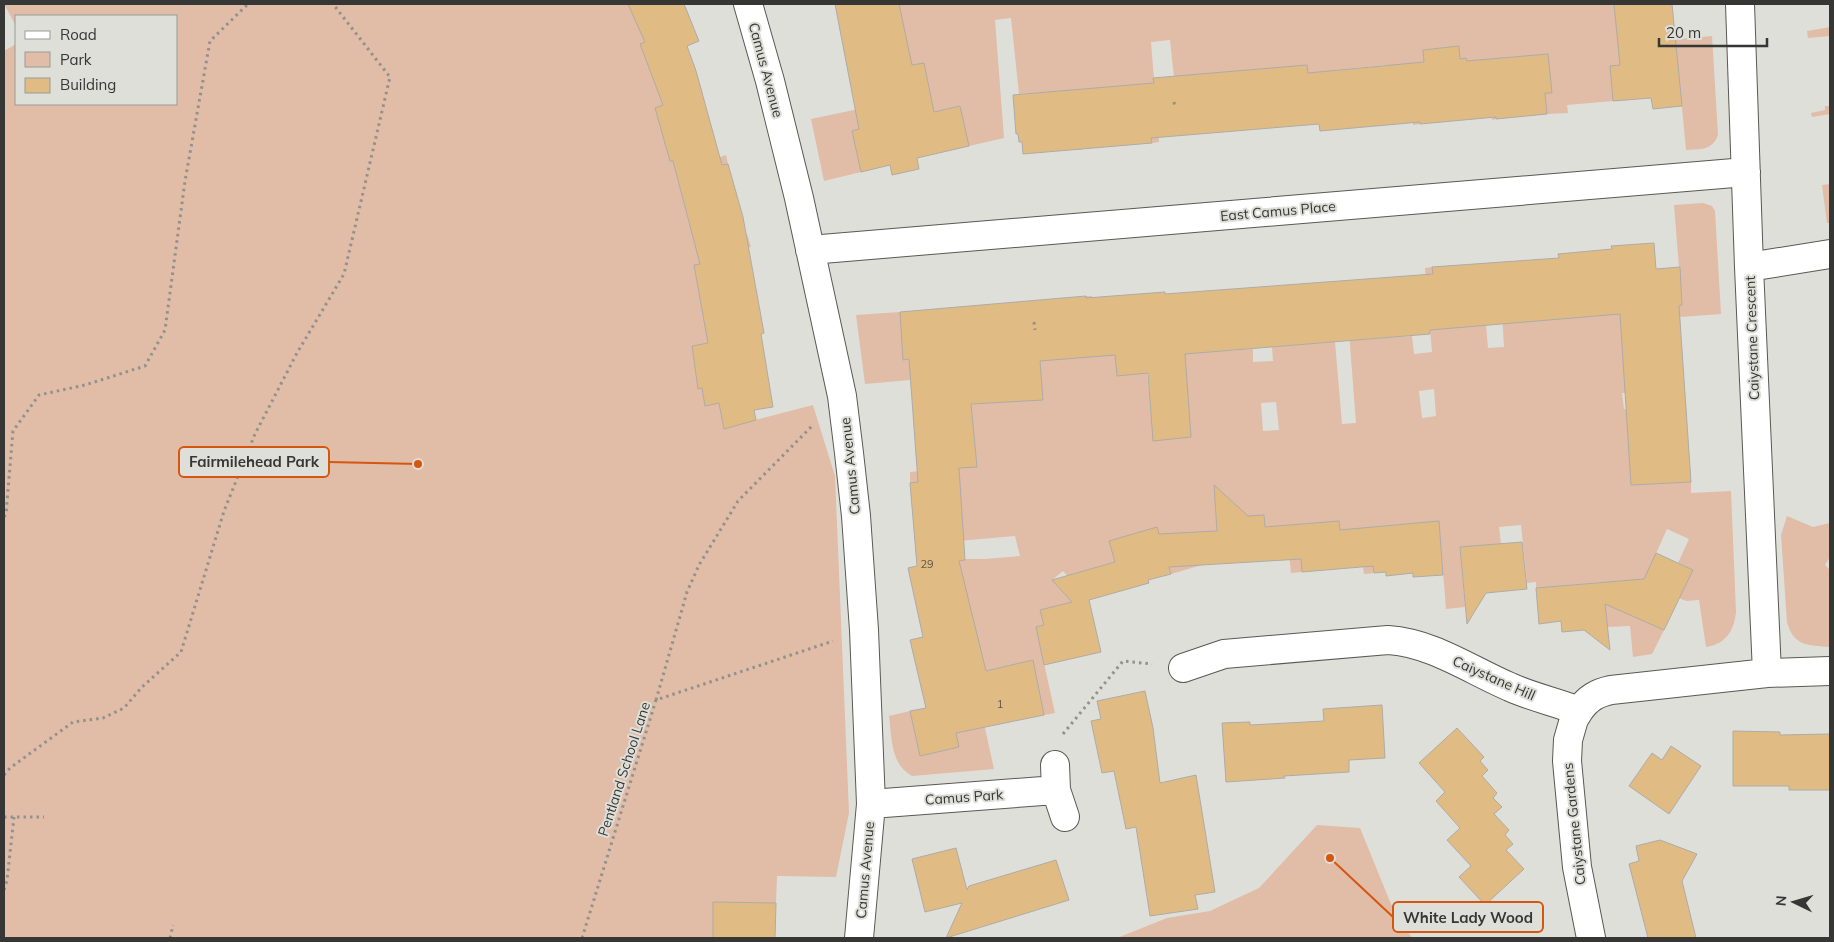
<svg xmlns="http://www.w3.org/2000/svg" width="1834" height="942" font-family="Mulish,sans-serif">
<rect width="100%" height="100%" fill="#dfdfd9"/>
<!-- green -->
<path fill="#e1bca7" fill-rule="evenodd" d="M 4,4 L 628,4 L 630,8 L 641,4 L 684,4 L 689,15 L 644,32 L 647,41 L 640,44 L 646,60 L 661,77 L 694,64 L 703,94 L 655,108 L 670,161 L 717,148 L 720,157 L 726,155 L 728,164 L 677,177 L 691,230 L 708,226 L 713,242 L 747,234 L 751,247 L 725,251 L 727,259 L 694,265 L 707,337 L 728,339 L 692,346 L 698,388 L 702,388 L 705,406 L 719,403 L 724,428 L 813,405 L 835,476 L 849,813 L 836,877 L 777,876 L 776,903 L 713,902 L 713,938 L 4,938 L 4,51 L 16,44 L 16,104 L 176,104 L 176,16 L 16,16 L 16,26 Z
M 886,4 L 1614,4 L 1617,30 L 1647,42 L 1712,36 L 1718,135 C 1712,151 1700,149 1686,150 L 1676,44 L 1635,48 L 1637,64 L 1610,67 L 1613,101 L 1567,105 L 1568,113 L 1547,114 L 1545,93 L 1552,92 L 1548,54 L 1491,59 L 1496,119 L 1492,120 L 1487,69 L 1467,70 L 1466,58 L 1460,59 L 1459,46 L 1423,50 L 1424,62 L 1415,63 L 1420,124 L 1413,125 L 1413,122 L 1392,124 L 1386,65 L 1335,70 L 1337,95 L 1312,124 L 1307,65 L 1250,70 L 1240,108 L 1242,131 L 1236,131 L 1231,72 L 1174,77 L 1170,40 L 1151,42 L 1159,142 L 1152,143 L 1147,84 L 1080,126 L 1082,150 L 1073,150 L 1069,91 L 1019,94 L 1011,18 L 995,20 L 1004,138 L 969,146 L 959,106 L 852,131 L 861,172 L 824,181 L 811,119 L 930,94 L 924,63 L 906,66 L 866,10 Z
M 1830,27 L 1830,36 L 1808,38 L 1807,31 Z
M 1825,106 L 1830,106 L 1830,114 L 1812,117 L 1811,113 L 1825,110 Z
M 1830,184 L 1830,223 L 1827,223 L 1822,185 Z
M 1703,203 L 1712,206 L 1715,211 L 1721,314 L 1680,317 L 1681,330 L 1622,334 L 1626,393 L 1622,393 L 1624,409 L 1686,405 L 1687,426 L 1628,429 L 1631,485 L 1691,482 L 1691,493 L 1731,491 L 1736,612 C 1734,631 1726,644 1706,647 L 1699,600 L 1686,601 L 1679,598 L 1693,570 L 1678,563 L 1689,539 L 1667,529 L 1629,614 L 1664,630 L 1652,654 L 1633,657 L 1630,626 L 1607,627 L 1603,582 L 1536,588 L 1536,582 L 1527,583 L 1521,525 L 1499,527 L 1501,544 L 1460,548 L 1465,607 L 1446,609 L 1439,521 L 1382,526 L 1371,547 L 1374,573 L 1364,574 L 1363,567 L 1355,567 L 1340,540 L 1339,521 L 1299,524 L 1302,572 L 1291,573 L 1289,552 L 1265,532 L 1237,517 L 1236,505 L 1232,501 L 1220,502 L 1215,506 L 1217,531 L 1199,532 L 1202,565 L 1171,574 L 1157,528 L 1109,541 L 1115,562 L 1090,569 L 1086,597 L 1063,571 L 1052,580 L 1082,613 L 1058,606 L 1040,610 L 1044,625 L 1036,627 L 1055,713 L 1044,715 L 1036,676 L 1011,665 L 973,674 L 994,769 L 912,776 C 890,764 892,737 889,716 L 910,711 L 920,756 L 958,747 L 946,686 L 922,691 L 920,684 L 950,631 L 975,625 L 970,607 L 959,609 L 947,559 L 985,559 L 1020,556 L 1015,536 L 958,541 L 962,515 L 959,479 L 910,483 L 910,472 L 977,466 L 969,385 L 911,390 L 910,380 L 865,384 L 856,315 L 900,312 L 904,360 L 954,356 L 1024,401 L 1043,400 L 1040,361 L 1086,296 L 1092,296 L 1095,327 L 1113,326 L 1117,375 L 1147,373 L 1154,440 L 1191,437 L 1179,293 L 1191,292 L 1196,353 L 1253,349 L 1253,362 L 1273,361 L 1272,347 L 1335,342 L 1342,424 L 1356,423 L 1345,280 L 1352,280 L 1356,340 L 1412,336 L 1414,354 L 1432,352 L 1425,268 L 1432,267 L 1486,325 L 1488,348 L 1504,347 L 1499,263 L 1507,262 L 1510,322 L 1682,305 L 1674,205 ZM 1434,389 L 1436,416 L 1422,418 L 1419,391 ZM 1276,402 L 1279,430 L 1263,431 L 1261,403 Z
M 1787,516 L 1813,527 L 1830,523 L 1830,557 L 1825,565 L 1830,570 L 1830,647 C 1808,645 1794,647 1787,622 L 1781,535 Z
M 1317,825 L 1360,828 L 1391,904 L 1412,938 L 1117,938 L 1167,918 L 1210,911 L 1259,888 Z"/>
<!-- building -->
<path fill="#e0bc84" stroke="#aeaba7" d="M 628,4 L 684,4 L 699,41 L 687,46 L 696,71 L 722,165 L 728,164 L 743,217 L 764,333 L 761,334 L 773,407 L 754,410 L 756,420 L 724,429 L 719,403 L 705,406 L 702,388 L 698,389 L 692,346 L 708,343 L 694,265 L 700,264 L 673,161 L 670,161 L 655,108 L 663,105 L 640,44 L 645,42 Z
M 835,4 L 899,4 L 912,65 L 924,63 L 934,112 L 960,106 L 969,146 L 917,158 L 919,169 L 892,175 L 890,165 L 861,172 L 852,131 L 859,129 Z
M 1614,4 L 1672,4 L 1682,106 L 1653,109 L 1651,98 L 1613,101 L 1610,66 L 1620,65 Z
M 1459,46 L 1460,59 L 1466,58 L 1467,61 L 1548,54 L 1552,93 L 1545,93 L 1547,114 L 1496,119 L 1496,117 L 1420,124 L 1420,122 L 1320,131 L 1319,124 L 1151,138 L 1152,143 L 1023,154 L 1022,142 L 1019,142 L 1018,134 L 1016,134 L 1013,95 L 1154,83 L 1153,78 L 1307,65 L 1308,73 L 1424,62 L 1423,50 Z
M 1654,243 L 1656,269 L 1680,267 L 1682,305 L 1679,306 L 1691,482 L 1631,485 L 1620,314 L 1430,330 L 1430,334 L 1185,354 L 1191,437 L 1153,441 L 1148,373 L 1117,376 L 1115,355 L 1040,361 L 1043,400 L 971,404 L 977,467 L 959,468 L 965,560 L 959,561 L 986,671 L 1033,660 L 1044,715 L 956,733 L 959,747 L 920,756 L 910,711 L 926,708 L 910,640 L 923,637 L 908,568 L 917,566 L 910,483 L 918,482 L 909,359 L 903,360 L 900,312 L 1086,296 L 1086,298 L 1165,292 L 1165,294 L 1433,274 L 1432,267 L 1559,258 L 1558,254 L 1612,249 L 1611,246 Z
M 1214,485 L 1248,516 L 1264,515 L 1265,527 L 1339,521 L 1340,530 L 1439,521 L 1443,575 L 1413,577 L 1413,573 L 1386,576 L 1386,572 L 1374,573 L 1373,566 L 1302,572 L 1301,559 L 1169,567 L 1171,574 L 1148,580 L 1149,583 L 1089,600 L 1101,652 L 1044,665 L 1036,627 L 1044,625 L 1040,610 L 1072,602 L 1052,580 L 1115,562 L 1109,541 L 1157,527 L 1159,534 L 1217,531 Z
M 1522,542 L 1527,589 L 1486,593 L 1467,624 L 1460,547 Z
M 1656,553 L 1693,570 L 1664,630 L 1605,604 L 1610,650 L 1584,630 L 1562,632 L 1561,621 L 1539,624 L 1536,588 L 1644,579 Z
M 1145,691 L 1153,728 L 1160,783 L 1196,775 L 1215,892 L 1195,895 L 1198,909 L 1150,916 L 1136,827 L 1126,829 L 1114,771 L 1102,773 L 1091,721 L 1101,719 L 1097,701 Z
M 1382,705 L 1385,758 L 1349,760 L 1349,772 L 1284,776 L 1285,778 L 1226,782 L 1222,723 L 1250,722 L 1250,725 L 1324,721 L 1323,709 Z
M 1457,728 L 1484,757 L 1480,761 L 1488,770 L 1482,776 L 1497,793 L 1493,798 L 1502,807 L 1494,814 L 1509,830 L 1505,835 L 1513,844 L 1506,850 L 1524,869 L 1485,905 L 1459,877 L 1471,866 L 1447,840 L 1460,828 L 1436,801 L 1445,792 L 1419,763 Z
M 1733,731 L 1780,732 L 1780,735 L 1830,734 L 1830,790 L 1789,790 L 1789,786 L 1733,786 Z
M 1671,746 L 1701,766 L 1669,814 L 1629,786 L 1652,753 L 1662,760 Z
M 1660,840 L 1697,854 L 1682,881 L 1696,938 L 1648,938 L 1629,864 L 1639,861 L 1636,846 Z
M 956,848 L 967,890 L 969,886 L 1056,860 L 1069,900 L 946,938 L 962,903 L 925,912 L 912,859 Z
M 713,902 L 776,903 L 775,938 L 713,938 Z"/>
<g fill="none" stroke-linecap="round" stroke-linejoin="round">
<defs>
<path id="minor" d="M 748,4 L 770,81 L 799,198 L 842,396 L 849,453 L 856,516 L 864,630 L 871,804 L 859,938
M 1740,4 L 1749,267 L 1767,673
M 810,250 L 1746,172
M 1749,267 L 1830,254
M 1183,668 L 1224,654 L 1388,640 C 1433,643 1470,670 1510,687 C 1532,697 1556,702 1579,711 C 1588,698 1597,693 1611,690 L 1767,673 L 1830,671
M 1579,711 L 1574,719 L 1568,740 L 1567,761 L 1577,867 L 1591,938
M 1056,790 L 1065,817
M 871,804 L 1056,790 L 1055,765"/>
</defs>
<!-- minor casing -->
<use href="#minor" stroke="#595954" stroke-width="30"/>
<!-- path -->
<path stroke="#91918d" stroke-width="3" stroke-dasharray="2.5 4" stroke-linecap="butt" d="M 1174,102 L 1175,108
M 1034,322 L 1035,330
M 4,517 L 6,514 L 13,431 L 39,395 L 85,385 L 145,366 L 165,330 L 185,181 L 210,41 L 248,4
M 656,700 L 687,592 L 699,565 L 738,501 L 813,425
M 1063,734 L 1123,661 L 1152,664
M 4,775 L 10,768 L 73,722 L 103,718 L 124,708 L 142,687 L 181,652 L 224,511 L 255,434 L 297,353 L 344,274 L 390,77 L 333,4
M 4,817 L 44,817
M 4,890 L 7,880 L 14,817
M 170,938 L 173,925
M 582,938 L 656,700 L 833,641"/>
<!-- minor -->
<use href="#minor" stroke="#fff" stroke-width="28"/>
</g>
<g text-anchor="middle" stroke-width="4" stroke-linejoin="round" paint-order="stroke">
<!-- number labels -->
<g font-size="11" fill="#605848">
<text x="927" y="568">29</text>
<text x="1000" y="708">1</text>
</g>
<!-- street labels -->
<g font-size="14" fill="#363634" stroke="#dfdfd9">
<text transform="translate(766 70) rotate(75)" y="5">Camus Avenue</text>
<text transform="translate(1278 211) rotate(-5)" y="5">East Camus Place</text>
<text transform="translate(1752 338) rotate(-92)" y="5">Caiystane Crescent</text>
<text transform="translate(850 466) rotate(-96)" y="5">Camus Avenue</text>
<text transform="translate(1494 678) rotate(24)" y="5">Caiystane Hill</text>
<text transform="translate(624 769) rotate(-72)" y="5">Pentland School Lane</text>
<text transform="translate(964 797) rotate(-4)" y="5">Camus Park</text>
<text transform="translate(1574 824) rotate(-96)" y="5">Caiystane Gardens</text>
<text transform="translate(865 870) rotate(-85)" y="5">Camus Avenue</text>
</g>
</g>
<!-- callouts -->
<path fill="none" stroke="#d65610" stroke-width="2" d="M418 464L329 462M1330 858L1393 917"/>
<g fill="#d65610" stroke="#dfdfd9" stroke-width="2">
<circle cx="418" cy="464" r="5"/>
<circle cx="1330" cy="858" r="5"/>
</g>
<g fill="#dfdfd9" stroke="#d65610" stroke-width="2">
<rect x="179" y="447" width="150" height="30" rx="5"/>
<rect x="1393" y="902" width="150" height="30" rx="5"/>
</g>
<g font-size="15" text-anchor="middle" font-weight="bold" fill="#363634">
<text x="254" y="467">Fairmilehead Park</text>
<text x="1468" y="923">White Lady Wood</text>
</g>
<!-- border -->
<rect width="1834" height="942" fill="none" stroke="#363634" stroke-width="10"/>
<!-- legend -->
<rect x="15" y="15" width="162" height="90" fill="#dfdfd9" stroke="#9b9b97"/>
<rect x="25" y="31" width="25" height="8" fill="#ffffff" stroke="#9b9b97"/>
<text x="60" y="40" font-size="15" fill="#363634">Road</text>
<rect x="25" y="52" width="25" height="15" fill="#e1bca7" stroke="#9b9b97"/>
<text x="60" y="65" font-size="15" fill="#363634">Park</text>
<rect x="25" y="78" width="25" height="15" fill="#e0bc84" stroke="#9b9b97"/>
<text x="60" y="90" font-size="15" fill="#363634">Building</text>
<!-- north arrow -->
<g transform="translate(1794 902) rotate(275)" stroke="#dfdfd9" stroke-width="4" paint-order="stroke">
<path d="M0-4L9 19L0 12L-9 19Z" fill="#363634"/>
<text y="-8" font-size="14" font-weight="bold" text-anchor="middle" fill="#363634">N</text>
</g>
<!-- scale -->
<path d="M1659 38v8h108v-8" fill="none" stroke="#363634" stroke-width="2.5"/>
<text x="1666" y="38" font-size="15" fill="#363634" stroke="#dfdfd9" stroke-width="4" paint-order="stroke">20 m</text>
</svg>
